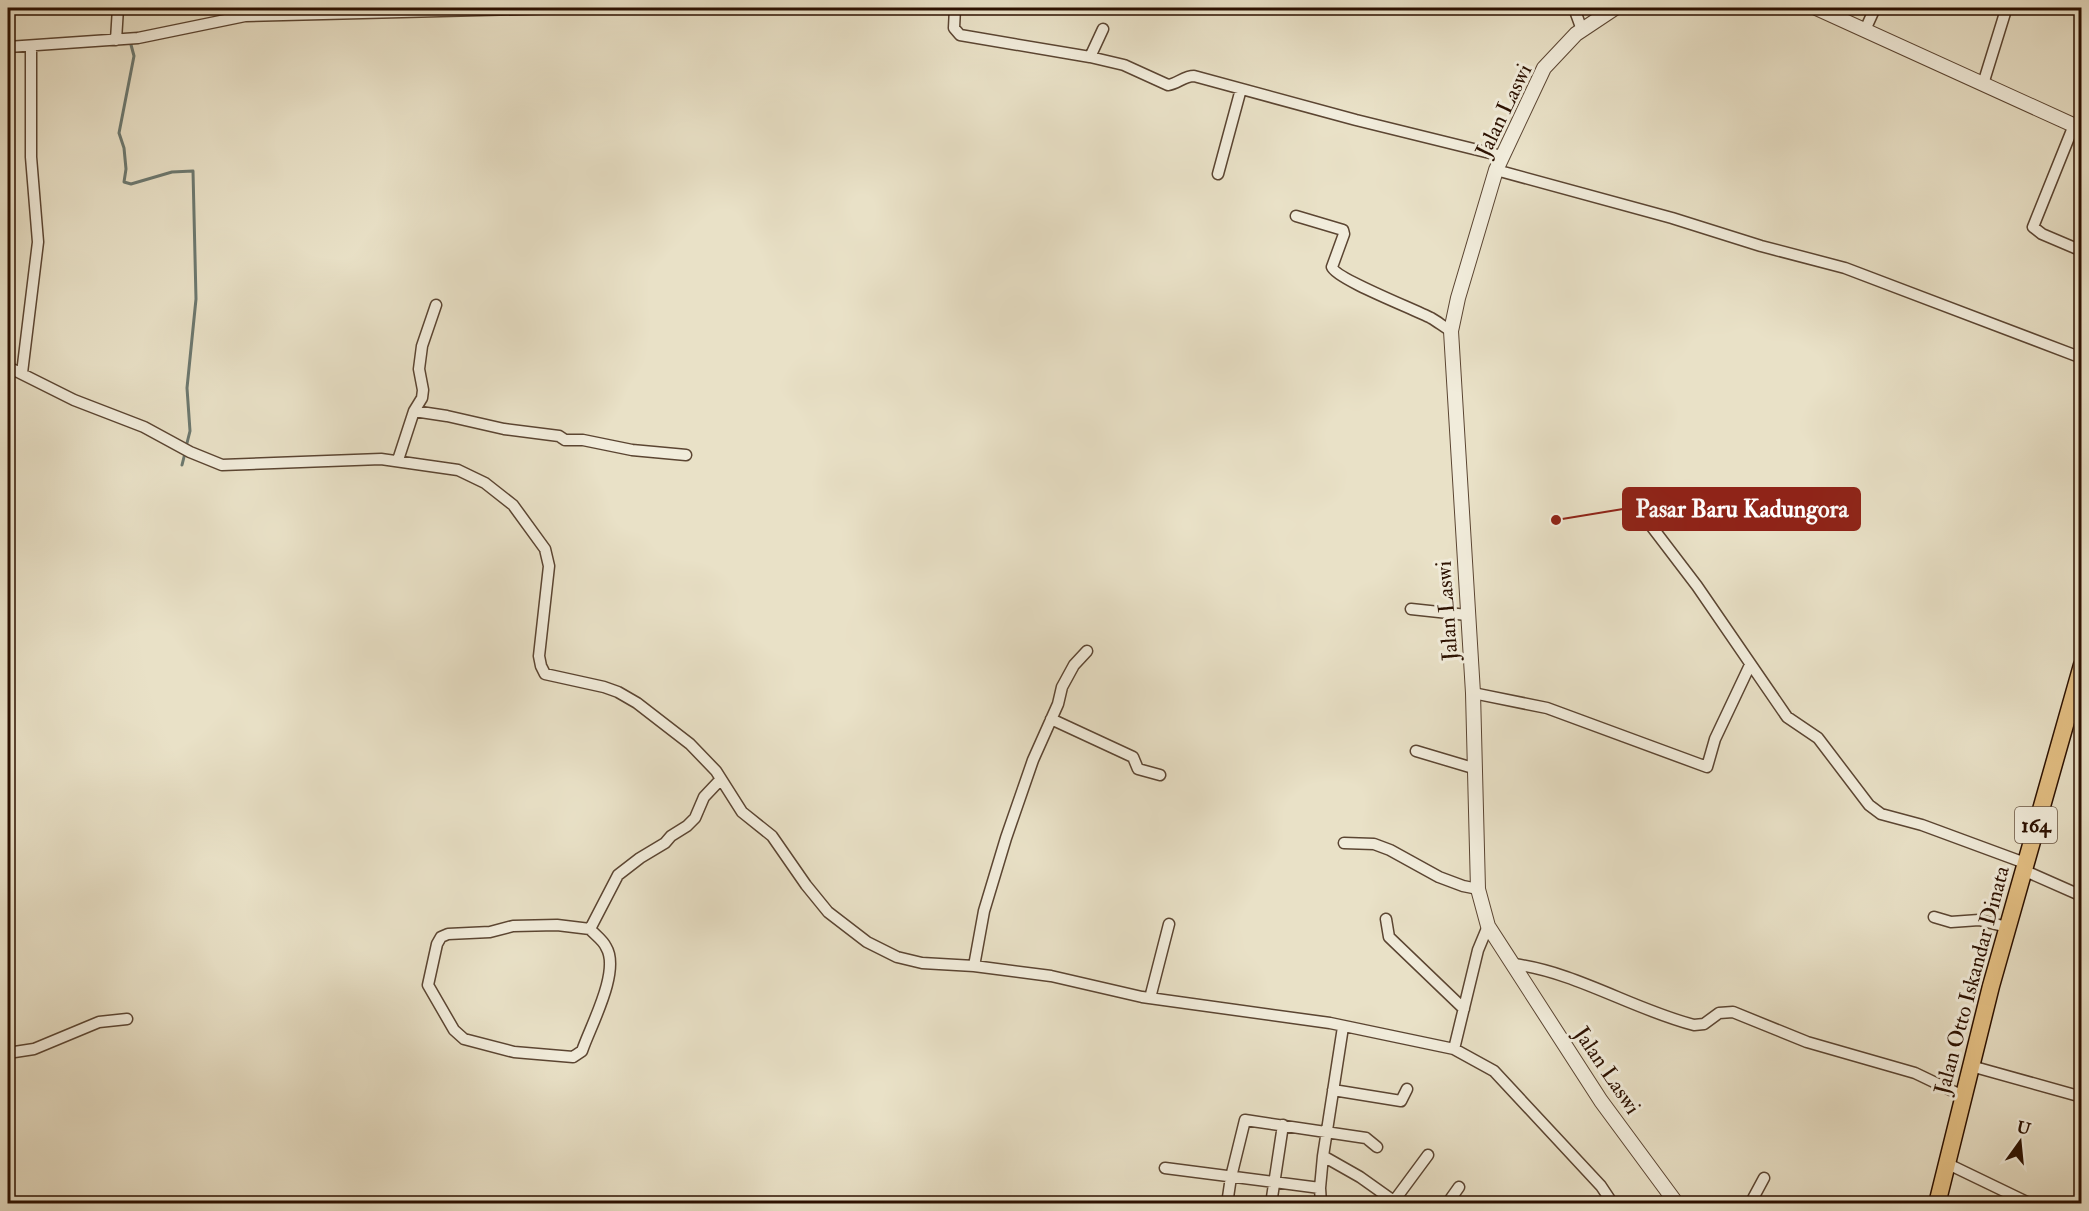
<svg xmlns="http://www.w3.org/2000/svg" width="2089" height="1211" font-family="'IM FELL Double Pica',serif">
<rect width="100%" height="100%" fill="#e9e1c7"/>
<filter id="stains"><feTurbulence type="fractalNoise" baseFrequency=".00333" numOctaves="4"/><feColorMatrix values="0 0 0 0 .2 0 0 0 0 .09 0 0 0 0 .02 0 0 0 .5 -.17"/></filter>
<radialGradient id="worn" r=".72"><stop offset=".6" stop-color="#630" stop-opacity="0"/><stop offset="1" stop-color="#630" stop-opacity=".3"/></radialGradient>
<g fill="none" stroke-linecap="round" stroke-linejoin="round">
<!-- stream -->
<path stroke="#6c786f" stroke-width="3" d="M 130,41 L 134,56 L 119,133 L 124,148 L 126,169 L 124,182 L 131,184 L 172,172 L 193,171 L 196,299 L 187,388 L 190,431 L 186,447
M 182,465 L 185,453"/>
<defs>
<path id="minor" d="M 955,8 L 954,28 L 960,35 L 1090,57 L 1124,65 L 1168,85 C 1177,84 1184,76 1194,76 L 1356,120 L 1502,156
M 1574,8 L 1582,30
M 1865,30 L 1875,8
M 116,40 L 118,8
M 8,47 L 138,38 L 245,16 L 563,8
M 1090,57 L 1103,29
M 1983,84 L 2005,13
M 2074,125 L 2033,227 L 2042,234 L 2082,251
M 1496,170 L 1672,218 L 1761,246 L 1845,268 L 2082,358
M 1218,174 L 1241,89
M 1296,216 L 1343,230 L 1344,234 L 1332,267 C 1336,279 1414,309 1431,318 C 1438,322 1444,327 1451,331
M 8,367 L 74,400 L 144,427 L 190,452 L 222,465 L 381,459 L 458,470 L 485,483 L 513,505 L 545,549 L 549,566 L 539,656 L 541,666 L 545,674 L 604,687 L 618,692 L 637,703 L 690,744 L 716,771 L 742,812 L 772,836 L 806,885 L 828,912 L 867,942 L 897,957 L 922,963 L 974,966 L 1051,976 L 1142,997 L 1330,1023 L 1454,1049 L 1494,1071 L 1601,1186 L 1613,1204
M 22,373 L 38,242 L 31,157 L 31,47
M 414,411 L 447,416 L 504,429 L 559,436 L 565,440 L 583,440 L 632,450 L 686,455
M 398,460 L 414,411 L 422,398 L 423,390 L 419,369 L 422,346 L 436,305
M 1652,527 L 1697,586 L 1787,717 L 1818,738 L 1869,805 L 1881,814 L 1922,825 L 2025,863
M 1411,609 L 1467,615
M 1473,693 L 1547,708 L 1707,767 L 1715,739 L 1750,665
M 1051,719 L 1133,757 L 1138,769 L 1160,775
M 1416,751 L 1473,768
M 1344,843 L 1374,844 L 1390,850 L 1439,877 L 1463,886 L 1478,889
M 2023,870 L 2082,896
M 1934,917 L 1951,922 L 1979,920 L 2007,927
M 1386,919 L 1389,937 L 1464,1009
M 590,929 C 595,935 603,940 606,947 C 621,971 590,1027 582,1051 L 573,1057 L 514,1052 L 464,1039 L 454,1030 L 428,985 L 437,944 L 441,937 L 448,934 L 490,932 L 513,926 L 557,925 L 590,929 L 618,875 L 640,858 L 665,843 L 671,836 L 687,826 L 695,818 L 704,797 L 721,779
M 1513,964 C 1576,972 1632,1009 1694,1025 L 1704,1024 L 1719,1013 L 1733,1012 L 1807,1042 L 1915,1073 L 1963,1096
M 974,966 L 984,911 L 1006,838 L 1033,760 L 1058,704 L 1062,687 L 1074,665 L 1087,651
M 1150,998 L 1169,924
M 1454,1049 L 1478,950 L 1488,926
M 8,1053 L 34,1049 L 99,1022 L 127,1019
M 1971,1066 L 2082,1097
M 1333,1090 L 1401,1101 L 1407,1089
M 1323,1156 L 1360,1177 L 1398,1204
M 1946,1163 L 2031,1204
M 1165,1168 L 1320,1188
M 1394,1201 L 1428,1155
M 1227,1204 L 1231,1177 L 1245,1120 L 1366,1138 L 1377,1147
M 1271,1204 L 1283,1125
M 1321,1204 L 1320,1188 L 1323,1156 L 1343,1027
M 1447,1204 L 1459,1187
M 1750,1204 L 1764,1178"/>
<path id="tertiary" d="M 1615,8 L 1576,34 L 1544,68 L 1496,170 L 1458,298 L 1451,331 L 1473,693 L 1478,889 L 1488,926 L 1601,1101 L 1677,1204
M 1816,8 L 2082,129"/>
<path id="primary" d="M 1937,1204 L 1991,986 L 2082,665"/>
</defs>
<!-- minor casing -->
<use href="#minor" stroke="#5b4532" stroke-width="13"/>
<!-- tertiary casing -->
<use href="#tertiary" stroke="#5b4532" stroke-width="16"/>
<!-- primary casing -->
<use href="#primary" stroke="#2c1101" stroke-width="19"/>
<!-- minor -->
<use href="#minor" stroke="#f1ecdb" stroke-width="10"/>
<!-- tertiary -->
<use href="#tertiary" stroke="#f1ecdb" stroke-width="14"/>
<!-- primary -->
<use href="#primary" stroke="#e4c084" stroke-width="16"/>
</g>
<g text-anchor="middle" stroke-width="6" stroke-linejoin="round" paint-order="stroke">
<!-- shield labels -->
<rect fill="#f1ecdb" stroke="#675342" stroke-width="1.5" x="2015" y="807" width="42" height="36" rx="4.5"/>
<g font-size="21" font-weight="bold" fill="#2c1101">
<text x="2036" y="832">164</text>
</g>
<!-- street labels -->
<g font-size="22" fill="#2c1101" stroke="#f1ecdb">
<text transform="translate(1503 110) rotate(-64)" y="8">Jalan Laswi</text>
<text transform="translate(1446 611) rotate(-94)" y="8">Jalan Laswi</text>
<text transform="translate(1971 980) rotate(-75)" y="8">Jalan Otto Iskandar Dinata</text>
<text transform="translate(1608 1070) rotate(56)" y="8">Jalan Laswi</text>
</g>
</g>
<!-- callouts -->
<path fill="none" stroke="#8f2418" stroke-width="2" d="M1556 520L1623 509"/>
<circle fill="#8f2418" stroke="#f1ecdb" stroke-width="2" cx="1556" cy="520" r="6"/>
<rect fill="#8f2418" stroke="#8f2418" stroke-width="2" x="1623" y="488" width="237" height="42" rx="6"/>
<g font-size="24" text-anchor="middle" font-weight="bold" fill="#fff">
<text x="1742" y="517">Pasar Baru Kadungora</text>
</g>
<!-- margin -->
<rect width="2089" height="1211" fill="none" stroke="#e9e1c7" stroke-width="30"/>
<rect x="9" y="9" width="2071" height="1193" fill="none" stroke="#2c1101" stroke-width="3"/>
<rect x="15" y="15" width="2059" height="1181" fill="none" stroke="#2c1101" stroke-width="1.5"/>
<!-- north arrow -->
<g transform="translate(2020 1142) rotate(15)" stroke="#f1ecdb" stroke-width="4.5" paint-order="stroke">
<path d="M0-4.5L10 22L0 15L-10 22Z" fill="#2c1101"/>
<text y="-9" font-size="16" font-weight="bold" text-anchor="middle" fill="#2c1101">U</text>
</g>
<rect width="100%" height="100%" filter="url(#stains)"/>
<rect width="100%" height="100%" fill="url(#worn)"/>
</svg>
